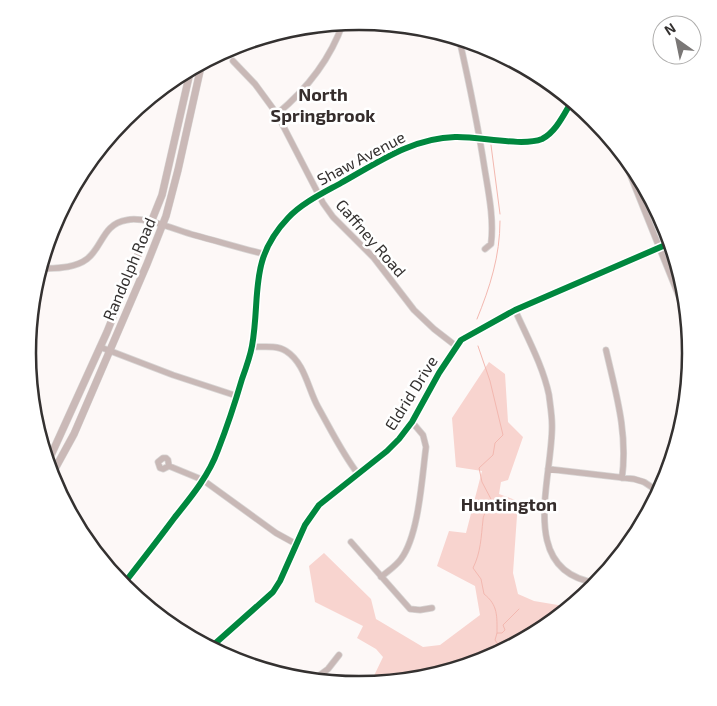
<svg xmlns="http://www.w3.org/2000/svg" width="717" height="706" font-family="'Exo 2',sans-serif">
<rect width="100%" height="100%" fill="#fdf8f7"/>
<!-- green -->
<path fill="#f8d4cf" d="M 489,362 L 505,374 L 508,422 L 523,437 L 508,480 L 501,482 L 499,494 L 518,501 L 513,573 L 518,594 L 534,601 L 570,607 L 543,629 L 485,660 L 423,678 L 370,684 L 383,657 L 376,649 L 357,638 L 363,626 L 315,602 L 309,566 L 324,553 L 371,599 L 376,619 L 423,647 L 440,645 L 480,615 L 475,586 L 437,566 L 449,531 L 466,533 L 482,471 L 456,467 L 452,418 Z"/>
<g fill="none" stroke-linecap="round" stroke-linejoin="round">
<!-- stream -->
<path stroke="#f3b8b0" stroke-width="1" d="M 491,145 L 500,214
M 477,319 C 490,287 500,256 500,221
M 478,346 L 490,381 L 503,435 L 495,443 L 493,455 L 479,468 L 482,482 L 492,501 C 489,507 483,514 483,520 C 481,537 481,552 473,568 L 481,579 L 484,594 C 498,605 497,616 497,633
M 496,654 L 499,646 L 495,640 L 497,633 L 502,633 L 505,630 L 503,625 L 519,609"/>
<defs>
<path id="minor" d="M 459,38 C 469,82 478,126 485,171 C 489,195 494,220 491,244 L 485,249
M 233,61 L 255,84 L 277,114 L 323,203 L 333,217 L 374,258 L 414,310 L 434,329 L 456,346
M 277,114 C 307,89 330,60 343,23
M 621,152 L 686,314
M 39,269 C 54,268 74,269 87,259 C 103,247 102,224 127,220 C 144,216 176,230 194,235 C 217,241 240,248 264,254
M 515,310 C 527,337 543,366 549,395 C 550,404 552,415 552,425 C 553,477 516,572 597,583
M 100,347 L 173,375 L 237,396
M 252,347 C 263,347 277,345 286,351 C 305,363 308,389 318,407 C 331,430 342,453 358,474
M 606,350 C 616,394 628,432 622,478
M 169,466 L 163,469 L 160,468 L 158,462 L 163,458 L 166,458 L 168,460 L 169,466 L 203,480 L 276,533 L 296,544
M 548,469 L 634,479 L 644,482 L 659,492
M 351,542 L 410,609 L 420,610 L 432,608
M 381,577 C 388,571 396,566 401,559 C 419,535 422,477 426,447 L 423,435 L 412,422
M 122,586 C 140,563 158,540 175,517 C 192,496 209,475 218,450 C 227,427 235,403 242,379 C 246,368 250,357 252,346 C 261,296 248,260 288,218 C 302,203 323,193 341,183 C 377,163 412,138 455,137 C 478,136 522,147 542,139 C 556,132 564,114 572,101
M 210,648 L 273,592 L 280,581 L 305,525 L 319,505 L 387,451 L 399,439 L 412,422 L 439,373 L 461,340 L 515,310 L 670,243
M 313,680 L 328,669 L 339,655"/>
<path id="major" d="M 47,464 L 107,332 L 162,195 L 191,68
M 51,476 L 74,434 L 147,264 L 166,216 L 178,170 L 202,62"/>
</defs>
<!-- minor casing -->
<use href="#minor" stroke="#d8d5d4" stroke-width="7"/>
<!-- major casing -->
<use href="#major" stroke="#d8d5d4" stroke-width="8"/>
<!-- minor -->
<use href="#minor" stroke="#c8b8b6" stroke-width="5.5"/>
<!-- major -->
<use href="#major" stroke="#cab9b7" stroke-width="7"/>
<defs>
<path id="cycleway" d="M 122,586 C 140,563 158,540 175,517 C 192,496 209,475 218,450 C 227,427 235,403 242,379 C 246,368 250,357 252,346 C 261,296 248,260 288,218 C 302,203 323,193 341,183 C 377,163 412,138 455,137 C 478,136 522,147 542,139 C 556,132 564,114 572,101
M 210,648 L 273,592 L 280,581 L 305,525 L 319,505 L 387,451 L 399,439 L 412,422 L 439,373 L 461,340 L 515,310 L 670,243"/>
</defs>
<!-- cycleway casing -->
<use href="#cycleway" stroke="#fff" stroke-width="9"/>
<!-- cycleway -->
<use href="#cycleway" stroke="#00873e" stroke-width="6"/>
</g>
<g text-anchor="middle" stroke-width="5" stroke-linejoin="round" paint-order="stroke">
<!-- street labels -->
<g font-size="16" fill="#343130" stroke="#fff">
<text transform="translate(361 158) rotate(-28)" y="6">Shaw Avenue</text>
<text transform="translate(371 238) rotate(49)" y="6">Gaffney Road</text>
<text transform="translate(129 269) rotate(-67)" y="6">Randolph Road</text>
<text transform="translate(411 393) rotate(-58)" y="6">Eldrid Drive</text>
</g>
<!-- neighbourhood labels -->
<g font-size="18" font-weight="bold" fill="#352d2c" stroke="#fff">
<text x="323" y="101">North<tspan x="323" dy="21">Springbrook</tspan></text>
<text x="509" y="511">Huntington</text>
</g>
</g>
<!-- crop -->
<path d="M0 0H717V706H0ZM36 353a323 323 0 1 1 646 0a323 323 0 1 1-646 0Z" fill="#fff" fill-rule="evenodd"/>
<path fill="none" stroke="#343130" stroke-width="2.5" d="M36 353a323 323 0 1 1 646 0a323 323 0 1 1-646 0Z"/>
<!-- north arrow -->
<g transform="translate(677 40) rotate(327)"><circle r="24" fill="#ffffff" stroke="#aeadac"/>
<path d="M0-4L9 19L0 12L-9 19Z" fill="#7a7776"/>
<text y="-8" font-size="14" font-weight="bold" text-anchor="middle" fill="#343130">N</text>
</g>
</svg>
